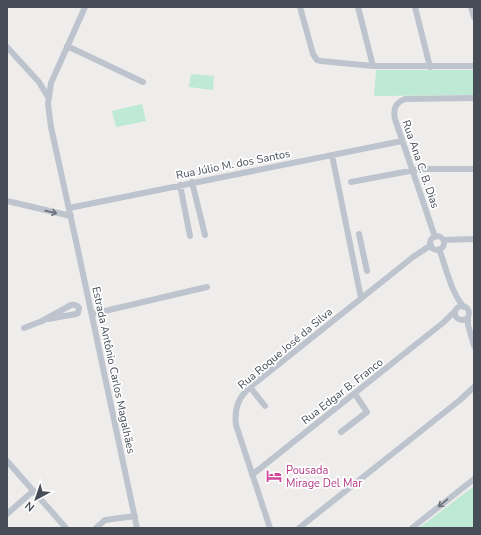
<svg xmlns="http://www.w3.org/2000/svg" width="481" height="535" font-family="'Nunito Sans',sans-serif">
<rect width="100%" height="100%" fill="#efedec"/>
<!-- green -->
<path fill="#bee9d5" d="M 376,70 L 474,70 L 474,95 L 374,96 Z
M 191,74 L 214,76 L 213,90 L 189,87 Z
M 142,104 L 146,121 L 116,127 L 112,111 Z
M 474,486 L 474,528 L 419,528 Z"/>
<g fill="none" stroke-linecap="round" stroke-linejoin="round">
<!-- minor -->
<path stroke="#bec4cd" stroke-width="6" d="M 85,7 L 51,83 L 48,104 L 51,127 L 79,255 L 137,528
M 300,7 L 313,54 L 317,60 L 321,61 L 373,66 L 474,66
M 358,7 L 373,66
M 415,7 L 430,67
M 471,7 L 474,17
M 67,46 L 143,82
M 7,47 L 39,82 L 48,97
M 332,155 L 361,298
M 192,182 L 205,235
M 351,182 L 420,169 L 474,169
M 180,185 L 190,236
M 7,201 L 71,216
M 69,208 L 402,141
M 359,234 L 367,271
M430 243a7 7 0 1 1 14 0a7 7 0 1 1-14 0Z
M 435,237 L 395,119 C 393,109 395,103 405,99 L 474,98
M 444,240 L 474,239
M 439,249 C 446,267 451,293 464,307
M455 313a7 7 0 1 1 14 0a7 7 0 1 1-14 0Z
M 92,314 L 207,287
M 468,317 L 468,325 L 474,346
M 48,319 L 76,314 L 78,313 L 79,308
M 24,328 L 42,321 L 71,305 C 75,304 77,305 79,308
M 250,387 L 265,406
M 341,432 L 367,412 L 355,394
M 7,461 L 66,528
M 252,475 L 444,322 L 455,311
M 7,514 L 33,491
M 96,528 L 105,520 L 135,516
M 270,528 L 236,425 C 234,409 238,398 250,387 L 413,257 L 431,245
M 299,528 L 460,400 L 474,387
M 412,528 L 474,479"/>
</g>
<!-- one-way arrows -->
<defs><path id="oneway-shaft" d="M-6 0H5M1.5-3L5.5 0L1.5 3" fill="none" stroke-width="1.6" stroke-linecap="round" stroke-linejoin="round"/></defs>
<g stroke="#6a717a">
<use href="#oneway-shaft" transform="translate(51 212) rotate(13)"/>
<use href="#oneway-shaft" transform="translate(443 503) rotate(141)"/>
</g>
<!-- icons -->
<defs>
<symbol id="hotel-bare" viewBox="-9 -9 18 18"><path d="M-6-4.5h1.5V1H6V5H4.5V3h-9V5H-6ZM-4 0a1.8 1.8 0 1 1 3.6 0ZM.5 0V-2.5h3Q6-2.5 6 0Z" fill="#d1479c" stroke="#fff" stroke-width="2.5" paint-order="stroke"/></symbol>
</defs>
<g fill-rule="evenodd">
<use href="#hotel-bare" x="263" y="465" width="22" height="22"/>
</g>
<g text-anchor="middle" stroke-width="3.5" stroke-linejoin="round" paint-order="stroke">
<!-- street labels -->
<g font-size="11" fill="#464d57" stroke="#fff">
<text transform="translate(233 164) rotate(-11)" y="4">Rua Júlio M. dos Santos</text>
<text transform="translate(421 164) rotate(71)" y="4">Rua Ana C. B. Dias</text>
<text transform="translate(285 348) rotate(-40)" y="4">Rua Roque José da Silva</text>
<text transform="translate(114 370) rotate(78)" y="4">Estrada Antônio Carlos Magalhães</text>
<text transform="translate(342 391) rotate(-38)" y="4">Rua Edgar B. Franco</text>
</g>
<!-- hotel labels -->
<g font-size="11" fill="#b23c85" stroke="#fff" text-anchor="start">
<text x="286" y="474">Pousada<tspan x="286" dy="13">Mirage Del Mar</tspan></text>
</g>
</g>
<!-- border -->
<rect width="481" height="535" fill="none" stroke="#464d57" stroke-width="16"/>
<!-- north arrow -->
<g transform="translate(36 499) rotate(220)" stroke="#ffffff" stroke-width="3" paint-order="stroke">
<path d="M0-3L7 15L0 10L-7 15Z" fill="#464d57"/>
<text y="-6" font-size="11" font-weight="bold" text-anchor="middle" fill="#464d57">N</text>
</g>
</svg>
